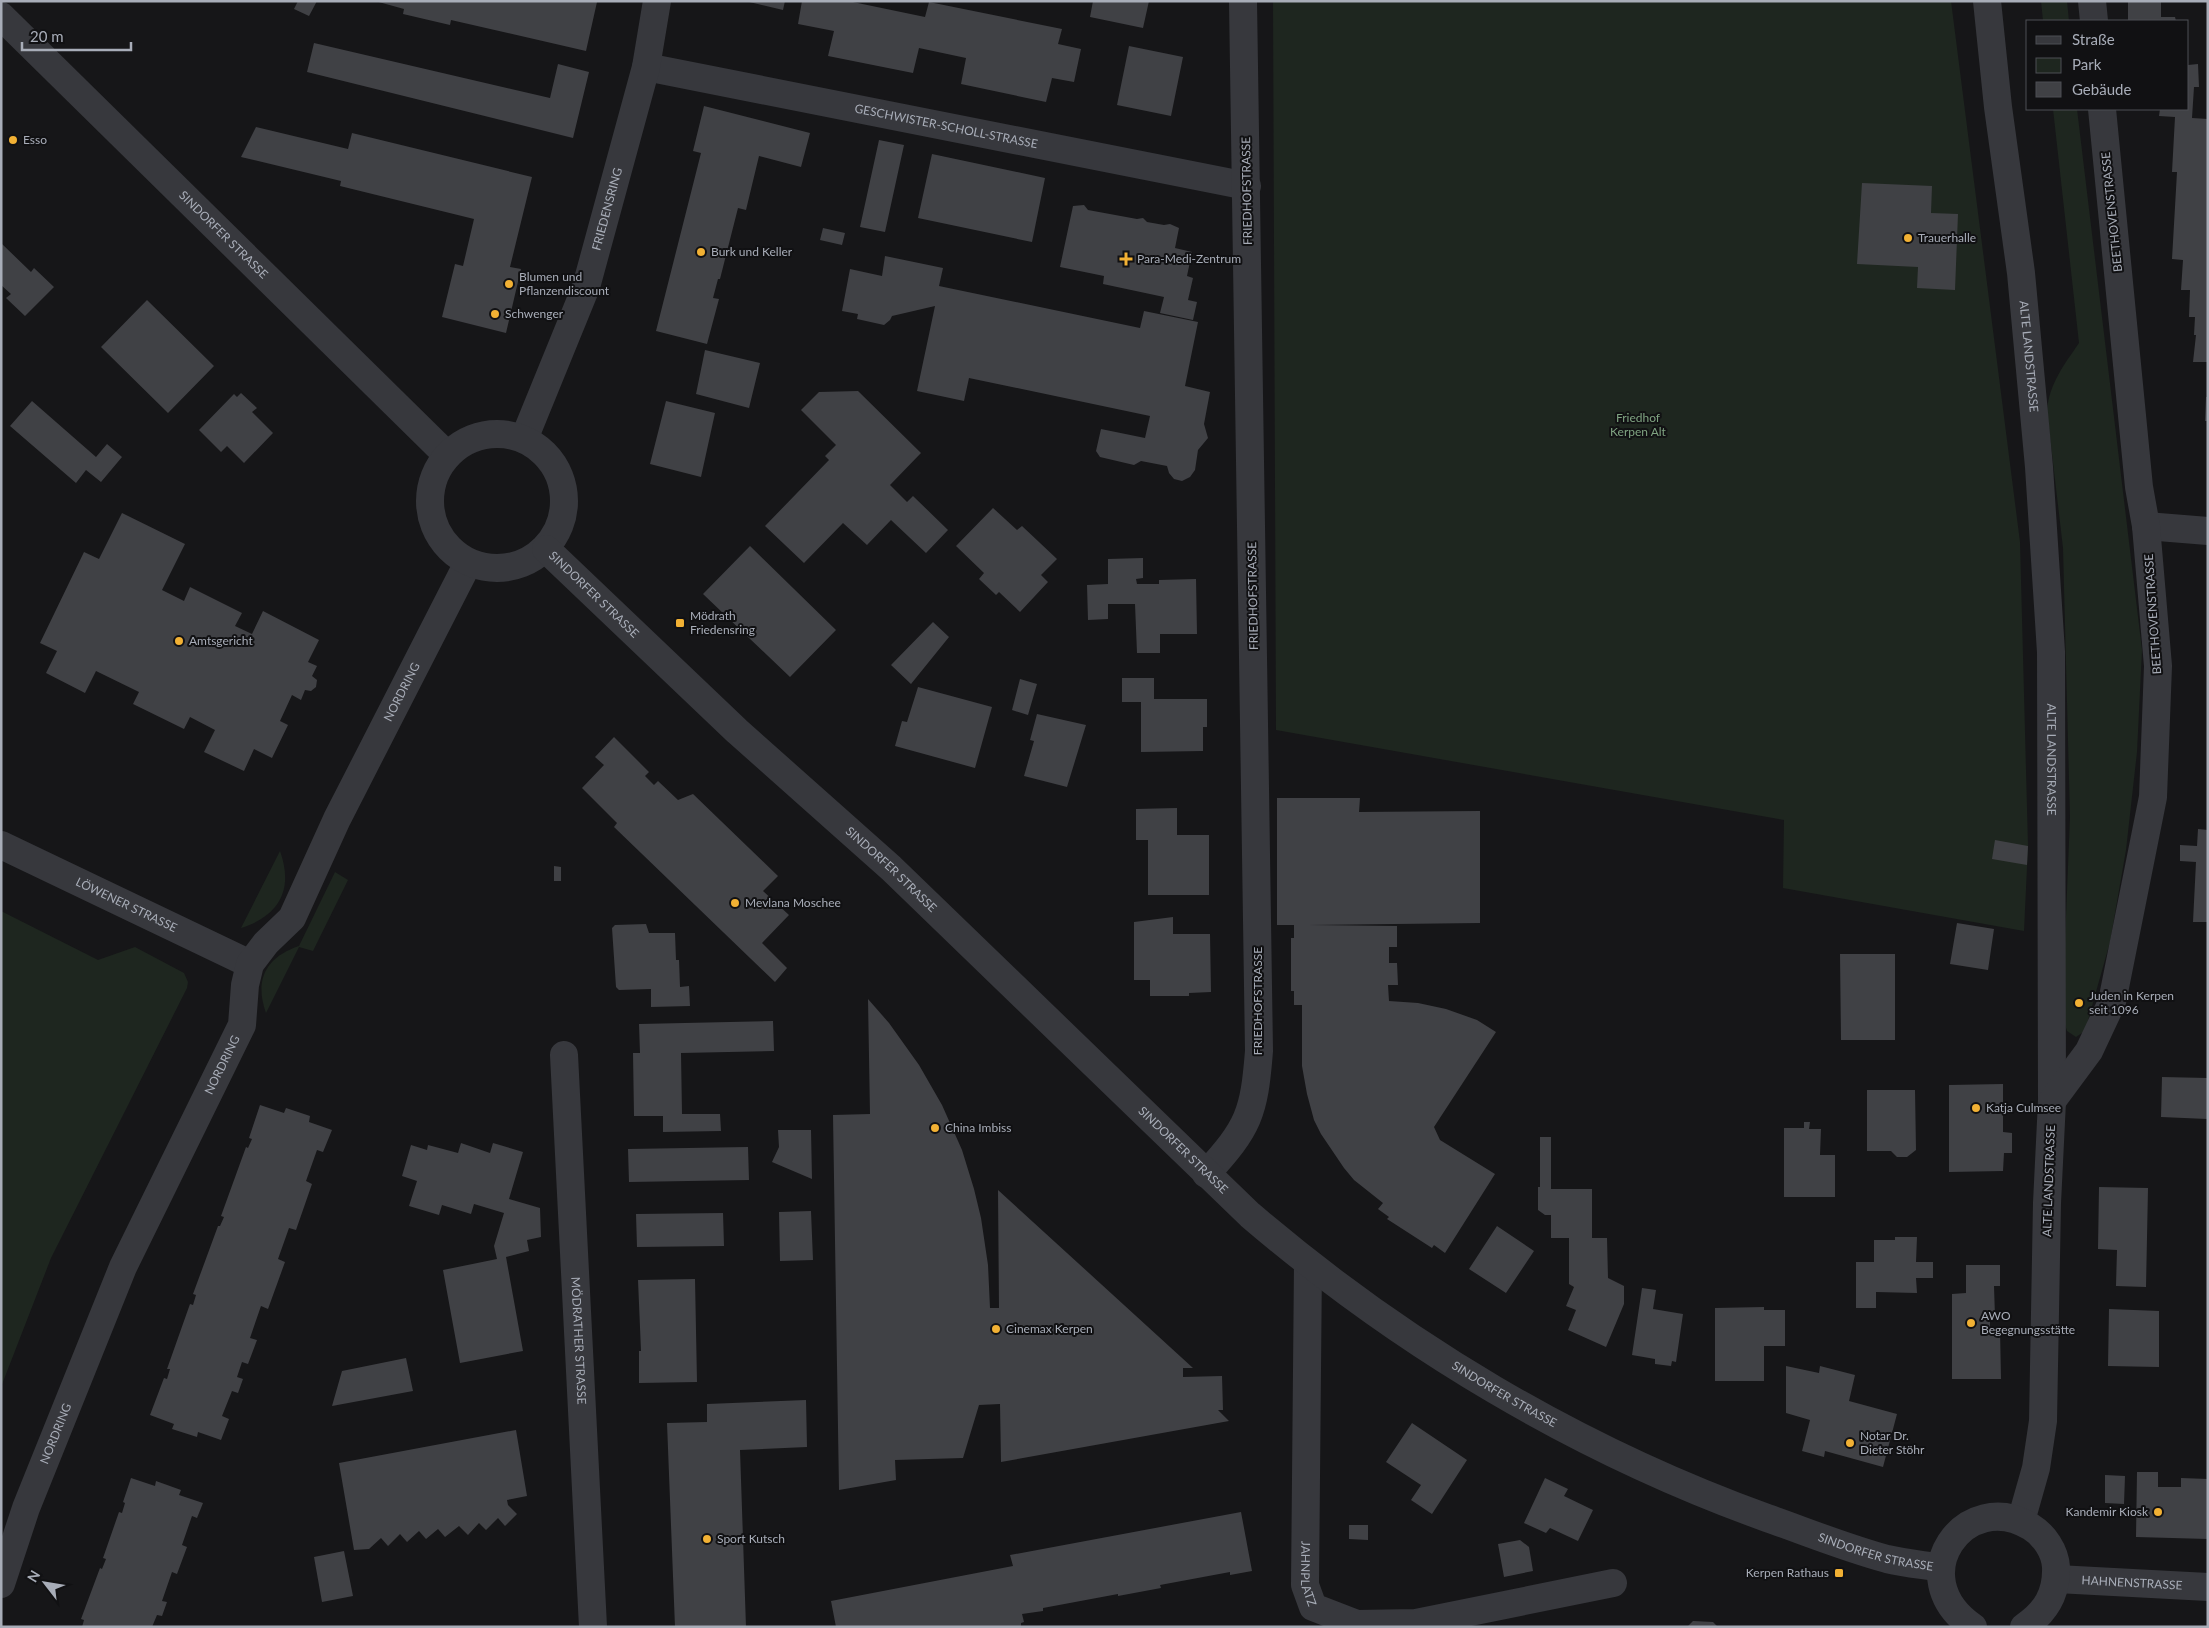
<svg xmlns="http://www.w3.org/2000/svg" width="2209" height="1628" font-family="Lato,sans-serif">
<rect width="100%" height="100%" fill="#161618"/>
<!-- green -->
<path fill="#1e261f" d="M 1273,1 L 1951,1 L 2020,542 L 2028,846 L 2024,931 L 1783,888 L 1784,820 L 1276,730 Z
M 2041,1 L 2067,1 L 2069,21 L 2043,21 Z
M 2053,109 L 2077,109 L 2142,650 L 2137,752 L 2126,850 L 2110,942 L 2085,1031 L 2076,1037 L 2067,1031 L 2062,1015 L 2070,817 L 2063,548 L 2047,411 C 2049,384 2064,365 2079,343 Z
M 280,851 C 294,890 279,916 241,928 Z
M 335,872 L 348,880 L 313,951 L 299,947 L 266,1013 C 254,980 266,957 299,946 Z
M 1,911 L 98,960 L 135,947 L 184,973 L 188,982 L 187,988 L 51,1258 L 1,1387 Z"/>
<!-- building -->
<path fill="#404145" d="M 298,1 L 317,1 L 309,16 L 294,9 Z
M 375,1 L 596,1 L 597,2 L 586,51 L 451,20 L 450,25 L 403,14 L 404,9 Z
M 745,1 L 785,1 L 783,10 Z
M 802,1 L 848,1 L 925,17 L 929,2 L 1062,29 L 1058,44 L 1081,49 L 1074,82 L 1052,78 L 1046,102 L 961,84 L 966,58 L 919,48 L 913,73 L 828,56 L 834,31 L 798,24 Z
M 1093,1 L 1149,1 L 1143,28 L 1090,17 Z
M 2128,1 L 2161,1 L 2161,17 L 2175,17 L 2176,21 L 2128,21 Z
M 314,43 L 550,98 L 558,64 L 589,72 L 573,138 L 307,72 Z
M 1129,46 L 1183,57 L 1171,116 L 1117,105 Z
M 2198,64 L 2199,87 L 2194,87 L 2192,118 L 2208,119 L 2208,362 L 2193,362 L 2196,335 L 2194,335 L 2195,317 L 2189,317 L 2190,290 L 2181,290 L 2183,260 L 2172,259 L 2177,172 L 2172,172 L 2175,117 L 2159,116 L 2160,109 L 2188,109 L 2188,65 Z
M 704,106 L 810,133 L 801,167 L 759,156 L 746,210 L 738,208 L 720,279 L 718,279 L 713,298 L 719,299 L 707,344 L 656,331 L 701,153 L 693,151 Z
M 256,127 L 348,149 L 352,133 L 532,177 L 510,267 L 521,269 L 506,333 L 442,317 L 455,264 L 463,266 L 474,219 L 340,186 L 341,181 L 241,157 Z
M 879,140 L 904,145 L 885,232 L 860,227 Z
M 932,154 L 1045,178 L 1032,242 L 918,218 Z
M 1862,183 L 1932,186 L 1931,213 L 1958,214 L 1955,290 L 1917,288 L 1918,267 L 1857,264 Z
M 1084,205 L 1088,210 L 1137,219 L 1143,218 L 1147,222 L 1164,225 L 1170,224 L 1179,228 L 1175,248 L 1192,252 L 1187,276 L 1193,278 L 1188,300 L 1197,302 L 1193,320 L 1160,313 L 1164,297 L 1103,284 L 1104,276 L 1060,267 L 1073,206 Z
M 823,228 L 845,233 L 842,245 L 820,240 Z
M 1,243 L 31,272 L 34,268 L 54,287 L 25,316 L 6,298 L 11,294 L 1,285 Z
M 885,256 L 943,268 L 939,286 L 1140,328 L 1144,311 L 1198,322 L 1185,386 L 1210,392 L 1204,424 L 1208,438 L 1198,450 L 1195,470 L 1190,477 L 1182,481 L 1174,479 L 1169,473 L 1167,466 L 1141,461 L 1134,465 L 1100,457 L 1096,451 L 1101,429 L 1145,438 L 1150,416 L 969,378 L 964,401 L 917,391 L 935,306 L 892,316 L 890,320 L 884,325 L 857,319 L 858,314 L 842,311 L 850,269 L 882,276 Z
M 147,300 L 214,366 L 168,413 L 101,347 Z
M 705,350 L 760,363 L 749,408 L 696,394 Z
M 858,391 L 921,453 L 890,485 L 907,502 L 913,496 L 948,530 L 926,553 L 891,520 L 867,545 L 843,523 L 804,563 L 765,526 L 829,460 L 825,456 L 836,445 L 801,410 L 819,392 Z
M 241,393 L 257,408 L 252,412 L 273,433 L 244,463 L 227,446 L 221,452 L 199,430 L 234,394 L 237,397 Z
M 2206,397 L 2208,397 L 2208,421 L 2205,421 Z
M 32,401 L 96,457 L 107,444 L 122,457 L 101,482 L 86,470 L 76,483 L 10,426 Z
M 666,401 L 715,413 L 701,477 L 650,464 Z
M 993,508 L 1017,530 L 1022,526 L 1057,559 L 1041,575 L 1048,582 L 1020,612 L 999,592 L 996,595 L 979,579 L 984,573 L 956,546 Z
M 122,513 L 185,544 L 162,590 L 184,601 L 190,587 L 242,613 L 235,626 L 252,634 L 263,611 L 319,640 L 308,662 L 317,666 L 312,676 L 317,680 L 316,687 L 311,691 L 305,690 L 301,700 L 292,695 L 280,721 L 288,725 L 272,758 L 254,749 L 244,771 L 204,752 L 215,730 L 190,717 L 184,729 L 133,704 L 139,692 L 96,671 L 85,693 L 46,673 L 57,651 L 40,643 L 84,552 L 99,559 Z
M 750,546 L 836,630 L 790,677 L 703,594 Z
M 1143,558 L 1143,578 L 1136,579 L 1137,584 L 1159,584 L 1159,580 L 1196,579 L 1197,634 L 1160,634 L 1160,653 L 1137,653 L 1135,604 L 1108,604 L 1108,619 L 1088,620 L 1087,585 L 1108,584 L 1108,559 Z
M 933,622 L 949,637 L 911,684 L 891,665 Z
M 1122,678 L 1154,678 L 1154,699 L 1207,699 L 1207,727 L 1203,727 L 1203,751 L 1141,752 L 1141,702 L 1122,702 Z
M 1020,679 L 1037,684 L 1028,715 L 1012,710 Z
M 918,687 L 992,707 L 975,768 L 895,746 L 902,721 L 907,722 Z
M 1037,714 L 1086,725 L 1067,787 L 1024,776 L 1034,741 L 1030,740 Z
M 614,737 L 649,772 L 645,776 L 654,785 L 658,781 L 678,800 L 693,794 L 778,876 L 763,891 L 789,915 L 762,943 L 787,968 L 775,982 L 614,827 L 617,823 L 582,788 L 604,765 L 595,757 Z
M 1277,798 L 1360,798 L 1359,812 L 1480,811 L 1480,923 L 1310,925 L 1397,926 L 1397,947 L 1389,947 L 1389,963 L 1397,963 L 1398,985 L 1388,985 L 1389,1001 L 1418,1003 L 1446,1009 L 1477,1020 L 1496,1032 L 1434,1127 L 1440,1140 L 1495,1174 L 1445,1253 L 1434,1245 L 1432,1248 L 1387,1219 L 1389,1217 L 1378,1209 L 1383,1203 L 1354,1180 L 1344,1168 L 1321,1134 L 1314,1120 L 1307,1094 L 1302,1066 L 1302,1005 L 1294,1005 L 1294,991 L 1291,991 L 1291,938 L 1294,938 L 1294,925 L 1277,925 Z
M 1177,808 L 1177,835 L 1209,835 L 1209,895 L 1148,895 L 1148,840 L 1136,840 L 1136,809 Z
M 2198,829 L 2208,830 L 2208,922 L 2193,922 L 2196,862 L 2180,861 L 2180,845 L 2197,846 Z
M 1995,840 L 2028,846 L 2027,865 L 1992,859 Z
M 554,866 L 561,867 L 561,881 L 554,881 Z
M 1173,917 L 1173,934 L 1210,934 L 1211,992 L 1189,993 L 1189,996 L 1150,996 L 1150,980 L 1134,980 L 1134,922 Z
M 1957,923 L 1994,929 L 1988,970 L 1950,964 Z
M 646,924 L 649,933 L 675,933 L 676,960 L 679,960 L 680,987 L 689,986 L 690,1006 L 651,1007 L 651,989 L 619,990 L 616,987 L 612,928 L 615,925 Z
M 1840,954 L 1895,954 L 1895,1040 L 1841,1040 Z
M 868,999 L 889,1023 L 919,1065 L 942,1105 L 962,1150 L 974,1189 L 981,1218 L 988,1265 L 990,1308 L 999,1308 L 998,1190 L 1193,1368 L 1183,1368 L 1183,1377 L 1222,1376 L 1223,1410 L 1218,1410 L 1229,1421 L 1001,1462 L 1000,1404 L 979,1405 L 963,1458 L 895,1460 L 896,1480 L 839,1490 L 833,1115 L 870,1114 Z
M 773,1021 L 774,1051 L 681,1053 L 682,1114 L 720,1114 L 721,1131 L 663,1132 L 663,1116 L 634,1116 L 633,1053 L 640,1053 L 639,1024 Z
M 2162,1077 L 2208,1078 L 2207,1119 L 2161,1117 Z
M 2003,1084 L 2003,1132 L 2012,1133 L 2012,1153 L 2004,1153 L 2003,1171 L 1949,1172 L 1949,1085 Z
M 1867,1090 L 1915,1090 L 1916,1150 L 1907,1157 L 1897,1157 L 1891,1151 L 1867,1151 Z
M 260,1105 L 284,1113 L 286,1108 L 310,1116 L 309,1122 L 332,1130 L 323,1152 L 317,1150 L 306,1181 L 312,1184 L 296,1230 L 289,1228 L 278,1259 L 285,1262 L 268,1309 L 261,1306 L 250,1338 L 257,1340 L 248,1364 L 242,1362 L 237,1377 L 243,1379 L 238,1393 L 232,1391 L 222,1416 L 229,1419 L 221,1440 L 198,1432 L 197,1437 L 172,1429 L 174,1424 L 150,1415 L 164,1378 L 167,1379 L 170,1369 L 167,1369 L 190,1304 L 193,1305 L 196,1295 L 193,1294 L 218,1226 L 220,1226 L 224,1217 L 221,1216 L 246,1147 L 248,1148 L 252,1139 L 249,1138 Z
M 1804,1122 L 1810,1122 L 1809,1129 L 1821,1129 L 1820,1155 L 1835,1155 L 1835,1197 L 1784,1197 L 1784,1128 L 1804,1128 Z
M 778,1130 L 811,1130 L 812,1179 L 772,1162 L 779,1147 Z
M 1540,1137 L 1551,1137 L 1551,1189 L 1592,1189 L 1592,1238 L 1607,1238 L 1608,1278 L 1624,1286 L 1624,1304 L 1606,1347 L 1568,1330 L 1576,1310 L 1566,1306 L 1574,1287 L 1569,1284 L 1569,1238 L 1551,1238 L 1551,1215 L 1545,1215 L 1538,1210 L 1538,1187 L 1540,1187 Z
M 461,1143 L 490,1153 L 493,1143 L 523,1152 L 509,1199 L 540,1208 L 541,1237 L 527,1240 L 529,1251 L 506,1257 L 523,1351 L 460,1363 L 443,1270 L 497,1259 L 494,1246 L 504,1213 L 474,1204 L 471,1214 L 442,1205 L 439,1215 L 409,1206 L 417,1181 L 402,1176 L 411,1145 L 427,1150 L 428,1145 L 458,1153 Z
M 748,1147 L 749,1180 L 629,1182 L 628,1149 Z
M 2099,1187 L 2148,1188 L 2146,1287 L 2116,1286 L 2117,1250 L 2098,1249 Z
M 811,1211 L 813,1260 L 780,1261 L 779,1212 Z
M 723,1213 L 724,1246 L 637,1247 L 636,1214 Z
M 1497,1226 L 1534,1251 L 1506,1293 L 1469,1269 Z
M 1895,1237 L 1917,1237 L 1916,1262 L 1933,1262 L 1933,1278 L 1916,1278 L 1917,1293 L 1876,1292 L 1876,1308 L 1856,1308 L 1856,1262 L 1874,1262 L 1874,1240 L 1895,1240 Z
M 1966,1265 L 2000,1265 L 2000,1286 L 1994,1286 L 1995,1317 L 1990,1317 L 1990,1329 L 2000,1329 L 2001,1379 L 1952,1379 L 1952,1294 L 1966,1293 Z
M 695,1279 L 697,1382 L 639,1383 L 639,1351 L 641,1351 L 638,1280 Z
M 1642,1288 L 1656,1290 L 1653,1309 L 1683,1314 L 1676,1362 L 1672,1361 L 1671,1366 L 1655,1364 L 1655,1359 L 1632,1355 Z
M 1764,1307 L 1764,1310 L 1785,1310 L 1785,1346 L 1764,1346 L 1764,1381 L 1715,1381 L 1715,1308 Z
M 2109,1309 L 2159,1311 L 2159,1367 L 2108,1366 Z
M 406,1358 L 413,1391 L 332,1406 L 342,1371 Z
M 1786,1366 L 1819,1373 L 1820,1366 L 1855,1375 L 1849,1401 L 1897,1414 L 1883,1467 L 1825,1451 L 1824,1457 L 1802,1451 L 1810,1420 L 1786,1413 Z
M 806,1400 L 807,1447 L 740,1450 L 746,1627 L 675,1627 L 667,1423 L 707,1422 L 707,1404 Z
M 1412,1423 L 1467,1460 L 1432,1514 L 1411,1500 L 1421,1485 L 1386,1462 Z
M 516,1430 L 527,1496 L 507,1500 L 508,1505 L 517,1514 L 505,1526 L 498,1518 L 486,1530 L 479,1523 L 468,1535 L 459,1526 L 445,1537 L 438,1529 L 426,1539 L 419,1531 L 407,1542 L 400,1534 L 388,1546 L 381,1538 L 369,1549 L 354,1550 L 339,1463 Z
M 2137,1472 L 2158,1472 L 2158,1487 L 2181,1487 L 2181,1478 L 2208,1479 L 2208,1539 L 2136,1537 Z
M 2105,1475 L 2125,1476 L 2124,1504 L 2105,1503 Z
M 131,1478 L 155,1486 L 156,1481 L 181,1490 L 179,1495 L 203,1503 L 197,1518 L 192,1516 L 182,1545 L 187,1547 L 177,1574 L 172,1572 L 162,1601 L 167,1602 L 162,1616 L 157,1615 L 152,1627 L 82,1627 L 84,1620 L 81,1619 L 100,1568 L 102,1569 L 106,1559 L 103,1558 L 119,1512 L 122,1513 L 125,1503 L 123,1502 Z
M 1545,1478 L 1568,1489 L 1564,1496 L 1593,1510 L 1578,1541 L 1550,1528 L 1546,1533 L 1524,1523 Z
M 1241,1512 L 1252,1571 L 1230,1575 L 1230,1572 L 1160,1585 L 1161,1588 L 1118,1596 L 1118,1594 L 1043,1608 L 1043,1611 L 1022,1614 L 1024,1622 L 1021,1623 L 1021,1627 L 836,1627 L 831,1601 L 1013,1566 L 1010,1555 Z
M 1349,1525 L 1368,1525 L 1368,1540 L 1349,1539 Z
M 1520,1540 L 1529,1547 L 1533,1571 L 1504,1577 L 1498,1544 Z
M 344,1551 L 353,1596 L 322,1602 L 314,1557 Z
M 1693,1621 L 1713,1622 L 1718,1627 L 1687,1627 Z"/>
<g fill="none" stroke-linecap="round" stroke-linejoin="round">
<!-- minor -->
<g stroke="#37383d" stroke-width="28">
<path id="s1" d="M 1987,1 L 1998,107 L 2021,273 L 2039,467 L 2051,652 L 2052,1101 L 2047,1203 L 2043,1421 L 2036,1468 L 2021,1521"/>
<path d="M 2092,1 L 2094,21"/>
<path id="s2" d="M 646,67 L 1247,186"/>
<path id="s3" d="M 524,439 L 586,287 L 646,67 L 657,1"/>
<path d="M 2146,526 L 2208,531"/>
<path id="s4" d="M 1,845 L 250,964"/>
<path id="s5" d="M 564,1055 L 593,1627"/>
<path d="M 2052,1101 L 2089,1051 L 2112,1002 L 2153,797 L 2158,666 L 2146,526 L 2139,487 L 2102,109"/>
<path d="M 1206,1174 C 1249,1127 1254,1114 1259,1051 L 1243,1"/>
<path id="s6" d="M 1308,1263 L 1305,1585 L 1313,1607 L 1357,1624 L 1416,1623 L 1613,1583"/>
<path id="s7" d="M 1,1584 L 26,1508 L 123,1267 L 242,1025 L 245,985 L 250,964 L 266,943 L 292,918 L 337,819 L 468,563"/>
</g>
<!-- tertiary -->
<g stroke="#37383d" stroke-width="28">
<path id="s8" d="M 1,16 L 446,454"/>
<circle cx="497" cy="501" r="67"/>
<path id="s9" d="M 546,549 L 737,731 L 891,868 L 1250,1215 C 1402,1345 1578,1450 1767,1518 C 1807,1532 1846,1548 1887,1559 C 1904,1563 1923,1565 1941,1568"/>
<path id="s10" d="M 2057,1579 L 2208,1587"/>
<path d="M 1973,1627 C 1900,1577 1966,1486 2031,1527 C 2044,1535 2055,1551 2056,1567 C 2057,1594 2046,1612 2024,1627"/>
</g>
</g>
<!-- markers -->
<g fill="#f2b134" stroke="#111113" stroke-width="2">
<circle cx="13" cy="140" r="5"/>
<circle cx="1908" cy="238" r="5"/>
<circle cx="701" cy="252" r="5"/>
<path d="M1123.5 251.5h5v5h5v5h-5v5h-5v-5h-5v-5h5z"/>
<circle cx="509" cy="284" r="5"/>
<circle cx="495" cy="314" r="5"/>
<rect x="675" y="618" width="10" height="10" rx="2.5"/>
<circle cx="179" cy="641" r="5"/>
<circle cx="735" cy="903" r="5"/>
<circle cx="2079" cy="1003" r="5"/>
<circle cx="1976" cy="1108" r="5"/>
<circle cx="935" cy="1128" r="5"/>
<circle cx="1971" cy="1323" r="5"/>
<circle cx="996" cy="1329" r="5"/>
<circle cx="1850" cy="1443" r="5"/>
<circle cx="2158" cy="1512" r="5"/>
<circle cx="707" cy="1539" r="5"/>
<rect x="1834" y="1568" width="10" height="10" rx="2.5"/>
</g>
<g text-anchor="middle" stroke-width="4" stroke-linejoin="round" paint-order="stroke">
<!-- street labels -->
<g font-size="12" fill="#a8adb8" stroke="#111113">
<text dy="4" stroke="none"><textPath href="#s2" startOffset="306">GESCHWISTER-SCHOLL-STRASSE</textPath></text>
<text transform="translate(1247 191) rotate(-91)" y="4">FRIEDHOFSTRASSE</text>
<text dy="4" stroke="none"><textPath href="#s3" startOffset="245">FRIEDENSRING</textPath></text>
<text transform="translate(2112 212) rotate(-96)" y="4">BEETHOVENSTRASSE</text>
<text dy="4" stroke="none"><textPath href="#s8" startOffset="312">SINDORFER STRASSE</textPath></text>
<text dy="4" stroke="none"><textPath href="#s1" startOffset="358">ALTE LANDSTRASSE</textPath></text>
<text dy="4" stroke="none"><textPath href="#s9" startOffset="66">SINDORFER STRASSE</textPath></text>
<text transform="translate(1253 596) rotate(-91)" y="4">FRIEDHOFSTRASSE</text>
<text transform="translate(2153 614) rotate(-94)" y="4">BEETHOVENSTRASSE</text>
<text dy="4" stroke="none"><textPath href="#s7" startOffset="985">NORDRING</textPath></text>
<text dy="4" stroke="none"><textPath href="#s1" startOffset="762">ALTE LANDSTRASSE</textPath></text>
<text dy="4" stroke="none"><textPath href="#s9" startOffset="471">SINDORFER STRASSE</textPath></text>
<text dy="4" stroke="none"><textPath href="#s4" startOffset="139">LÖWENER STRASSE</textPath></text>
<text transform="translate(1258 1001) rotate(-90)" y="4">FRIEDHOFSTRASSE</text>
<text dy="4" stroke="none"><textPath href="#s7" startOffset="565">NORDRING</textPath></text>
<text dy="4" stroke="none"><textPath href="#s9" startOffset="876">SINDORFER STRASSE</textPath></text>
<text transform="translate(2049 1181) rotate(-88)" y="4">ALTE LANDSTRASSE</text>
<text dy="4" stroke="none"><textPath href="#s5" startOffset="286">MÖDRATHER STRASSE</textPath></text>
<text dy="4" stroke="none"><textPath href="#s9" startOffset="1281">SINDORFER STRASSE</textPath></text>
<text dy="4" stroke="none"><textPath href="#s7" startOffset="160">NORDRING</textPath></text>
<text dy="4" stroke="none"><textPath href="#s9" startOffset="1686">SINDORFER STRASSE</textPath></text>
<text dy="4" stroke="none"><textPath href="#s6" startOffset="311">JAHNPLATZ</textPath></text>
<text dy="4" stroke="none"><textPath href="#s10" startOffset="75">HAHNENSTRASSE</textPath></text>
</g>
<!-- poi labels -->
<g font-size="12" fill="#a8adb8" stroke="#111113" text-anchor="start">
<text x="23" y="144">Esso</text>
<text x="1918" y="242">Trauerhalle</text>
<text x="711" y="256">Burk und Keller</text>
<text x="1137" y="263">Para-Medi-Zentrum</text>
<text x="519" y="281">Blumen und<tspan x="519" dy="14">Pflanzendiscount</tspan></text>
<text x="505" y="318">Schwenger</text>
<text x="690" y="620">Mödrath<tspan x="690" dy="14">Friedensring</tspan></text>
<text x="189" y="645">Amtsgericht</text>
<text x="745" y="907">Mevlana Moschee</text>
<text x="2089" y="1000">Juden in Kerpen<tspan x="2089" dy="14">seit 1096</tspan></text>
<text x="1986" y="1112">Katja Culmsee</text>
<text x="945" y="1132">China Imbiss</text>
<text x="1981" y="1320">AWO<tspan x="1981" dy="14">Begegnungsstätte</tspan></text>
<text x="1006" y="1333">Cinemax Kerpen</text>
<text x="1860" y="1440">Notar Dr.<tspan x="1860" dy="14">Dieter Stöhr</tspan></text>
<text x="2148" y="1516" text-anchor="end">Kandemir Kiosk</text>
<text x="717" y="1543">Sport Kutsch</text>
<text x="1829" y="1577" text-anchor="end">Kerpen Rathaus</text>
</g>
<!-- park labels -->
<g font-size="12" fill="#7fa381" stroke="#111113">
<text x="1638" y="422">Friedhof<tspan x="1638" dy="14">Kerpen Alt</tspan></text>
</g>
</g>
<!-- border -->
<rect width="2209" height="1628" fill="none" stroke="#a8adb8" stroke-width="5"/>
<!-- legend -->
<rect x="2026" y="20" width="162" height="90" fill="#111113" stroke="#4d4f55"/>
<rect x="2036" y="36" width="25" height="8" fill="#37383d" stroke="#4d4f55"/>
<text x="2072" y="45" font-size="15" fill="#a8adb8">Straße</text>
<rect x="2036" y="58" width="25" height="15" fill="#1e261f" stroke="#4d4f55"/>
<text x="2072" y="70" font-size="15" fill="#a8adb8">Park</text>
<rect x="2036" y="82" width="25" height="15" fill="#404145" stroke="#4d4f55"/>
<text x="2072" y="95" font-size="15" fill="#a8adb8">Gebäude</text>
<!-- north arrow -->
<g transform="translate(45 1583) rotate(301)" stroke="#111113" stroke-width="4" paint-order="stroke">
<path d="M0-4L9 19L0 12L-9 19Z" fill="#a8adb8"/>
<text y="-8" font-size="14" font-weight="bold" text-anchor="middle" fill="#a8adb8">N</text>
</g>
<!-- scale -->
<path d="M22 42v8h109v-8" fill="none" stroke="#a8adb8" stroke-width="2.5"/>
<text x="30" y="42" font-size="15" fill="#a8adb8" stroke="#111113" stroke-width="4" paint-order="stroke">20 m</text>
</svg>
